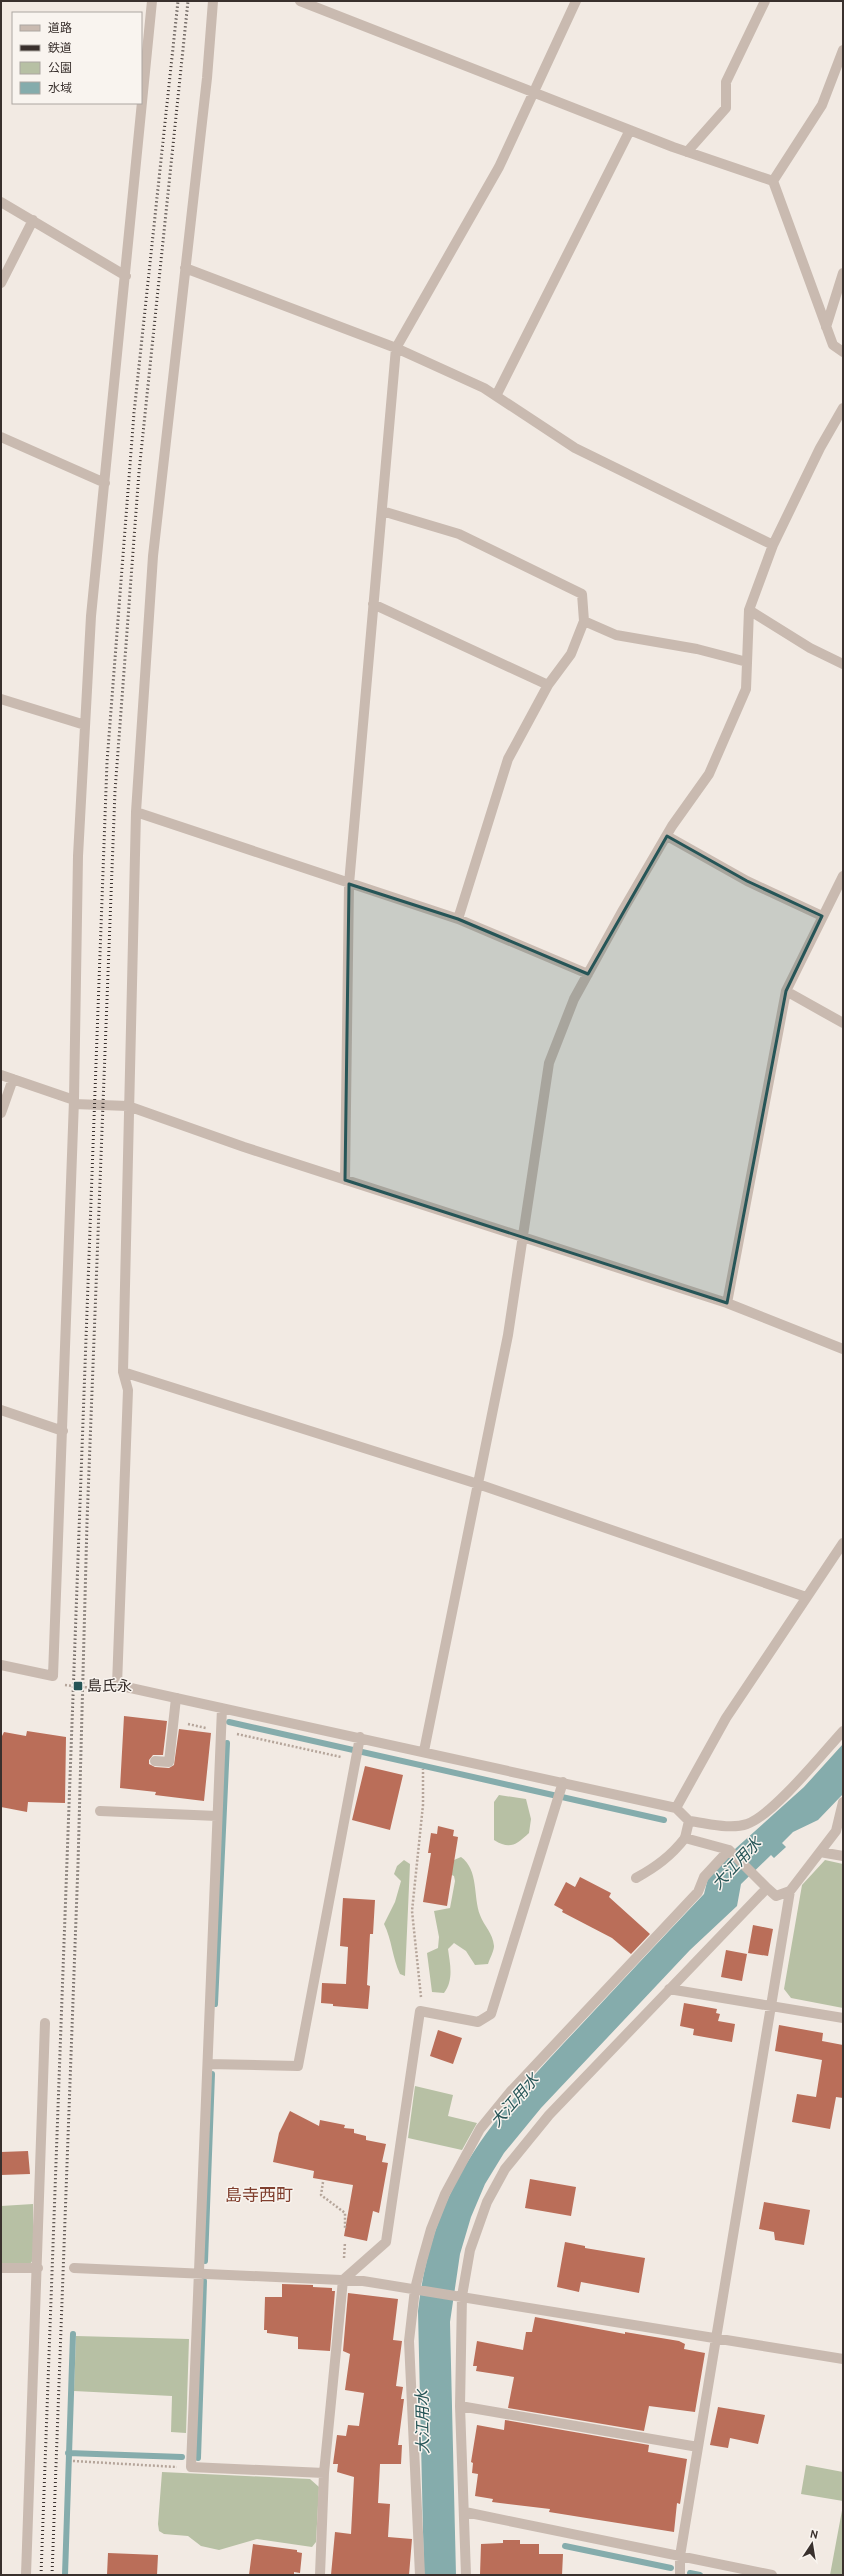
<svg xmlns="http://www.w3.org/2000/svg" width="844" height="2576" font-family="Cabin,'Noto Sans JP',sans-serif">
<rect width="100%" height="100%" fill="#f2eae3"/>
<!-- green -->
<path fill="#b7c0a4" d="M 499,1795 L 526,1799 L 531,1819 L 529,1833 C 516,1845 510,1850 494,1840 L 494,1802 Z
M 461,1857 C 479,1870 473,1897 480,1915 C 484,1926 493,1933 494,1946 C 494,1951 490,1958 488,1964 L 475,1965 L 466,1951 L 454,1943 L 448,1949 C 450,1964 454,1980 444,1993 L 432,1992 L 427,1953 L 438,1948 L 439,1937 L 434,1911 L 450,1908 L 455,1881 L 454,1876 L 447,1873 L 454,1860 Z
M 404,1860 L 410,1864 L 405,1976 L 400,1974 C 392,1957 392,1940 384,1924 L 395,1902 L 401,1881 L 394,1874 L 397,1866 Z
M 825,1860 L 843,1864 L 843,2008 L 791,1998 L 784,1989 L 802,1885 Z
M 415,2086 L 453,2095 L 448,2116 L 477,2123 L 462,2150 L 408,2138 Z
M 33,2204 L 33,2260 L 30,2264 L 1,2265 L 1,2206 Z
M 76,2336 L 189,2339 L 186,2433 L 171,2432 L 172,2396 L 74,2391 Z
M 806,2465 L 843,2472 L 843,2501 L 801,2494 Z
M 162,2472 L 310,2479 L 319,2487 L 316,2542 L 312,2547 L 257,2539 L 219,2550 L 201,2546 L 188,2536 L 164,2534 L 159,2531 L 158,2524 Z
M 843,2505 L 843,2575 L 830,2575 Z"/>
<!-- water -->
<path fill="#85acac" d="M 843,1744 L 843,1794 L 818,1820 L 793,1832 L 782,1843 L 786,1847 L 774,1858 L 771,1855 L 741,1884 L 737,1906 L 690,1950 L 541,2108 L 504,2153 L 485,2184 L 471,2217 L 460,2254 L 450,2322 L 456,2575 L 424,2575 L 418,2311 C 433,2181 495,2116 580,2026 C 621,1982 662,1938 704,1894 L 708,1878 L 735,1849 L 804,1787 Z"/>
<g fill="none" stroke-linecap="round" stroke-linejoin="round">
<!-- stream -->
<path stroke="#85acac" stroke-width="6" d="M 229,1722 L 664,1820
M 215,2004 L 227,1743
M 205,2261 L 212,2074
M 68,2453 L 182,2457
M 198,2458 L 204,2281
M 565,2546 L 671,2568
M 690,2573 L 700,2575
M 65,2575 L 73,2334"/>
</g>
<!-- building -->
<path fill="#ba6e59" d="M 124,1716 L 167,1721 L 163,1755 L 153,1755 L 149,1760 L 149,1764 L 155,1767 L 169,1768 L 174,1765 L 179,1729 L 211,1733 L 204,1801 L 155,1795 L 156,1792 L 120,1788 Z
M 27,1731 L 66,1737 L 65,1803 L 28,1802 L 27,1812 L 1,1807 L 1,1738 L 4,1732 L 26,1736 Z
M 365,1766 L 403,1775 L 390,1830 L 352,1820 Z
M 438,1826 L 454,1830 L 453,1836 L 458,1837 L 447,1906 L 423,1902 L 431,1853 L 428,1853 L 431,1833 L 437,1834 Z
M 580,1877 L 611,1893 L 609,1897 L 650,1934 L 631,1954 L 612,1938 L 562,1912 L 563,1910 L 554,1905 L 566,1882 L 575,1887 Z
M 343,1898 L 375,1900 L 373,1934 L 370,1934 L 367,1985 L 370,1986 L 368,2009 L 333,2006 L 333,2004 L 321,2003 L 322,1983 L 346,1984 L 348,1947 L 340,1946 Z
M 753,1925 L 773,1929 L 768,1956 L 748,1953 Z
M 726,1950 L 747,1954 L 742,1981 L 721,1977 Z
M 684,2003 L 717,2009 L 716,2013 L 720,2014 L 718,2021 L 735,2024 L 732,2042 L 693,2035 L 694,2029 L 680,2026 Z
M 779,2025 L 823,2033 L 822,2041 L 843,2045 L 843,2098 L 836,2097 L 830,2129 L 792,2122 L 797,2094 L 816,2097 L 822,2060 L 775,2051 Z
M 438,2030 L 462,2038 L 453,2064 L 430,2056 Z
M 290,2111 L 319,2126 L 320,2120 L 345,2125 L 344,2128 L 354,2129 L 354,2133 L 366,2136 L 366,2140 L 386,2144 L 382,2162 L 388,2163 L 379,2213 L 373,2211 L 367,2241 L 344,2236 L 353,2185 L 313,2178 L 314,2171 L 273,2162 L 279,2133 Z
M 28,2151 L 30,2174 L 1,2175 L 1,2152 Z
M 530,2179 L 576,2187 L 571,2216 L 525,2208 Z
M 764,2202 L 810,2210 L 804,2245 L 775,2240 L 774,2232 L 759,2229 Z
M 565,2242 L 585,2246 L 585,2248 L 645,2258 L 639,2293 L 581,2282 L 579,2292 L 557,2287 Z
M 282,2284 L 313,2285 L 313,2287 L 332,2288 L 332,2291 L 335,2291 L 330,2351 L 298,2349 L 298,2337 L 267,2333 L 267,2330 L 264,2330 L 265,2297 L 282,2297 Z
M 348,2293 L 398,2299 L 393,2340 L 402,2341 L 396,2386 L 403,2387 L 401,2399 L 404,2399 L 398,2445 L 402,2445 L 401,2464 L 380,2464 L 378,2503 L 390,2504 L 388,2537 L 412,2539 L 409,2575 L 331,2575 L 335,2532 L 351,2534 L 354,2477 L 337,2472 L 338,2464 L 333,2464 L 337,2435 L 346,2436 L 348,2425 L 359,2426 L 364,2393 L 345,2390 L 350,2354 L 343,2351 Z
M 535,2317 L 625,2334 L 625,2332 L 679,2341 L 685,2344 L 684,2349 L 705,2353 L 695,2412 L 649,2406 L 644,2431 L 508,2408 L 514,2377 L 476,2371 L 477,2366 L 473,2366 L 477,2341 L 523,2350 L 526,2332 L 532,2332 Z
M 718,2407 L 765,2415 L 758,2444 L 730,2438 L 728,2448 L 710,2445 Z
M 505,2420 L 649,2445 L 648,2452 L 687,2459 L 680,2504 L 677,2503 L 674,2532 L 549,2512 L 550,2509 L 492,2502 L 493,2499 L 475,2496 L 478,2474 L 472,2473 L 473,2463 L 471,2462 L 477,2425 L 504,2430 Z
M 503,2540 L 520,2540 L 520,2544 L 539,2544 L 539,2554 L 563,2554 L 562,2575 L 480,2575 L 481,2544 L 503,2543 Z
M 253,2544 L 297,2550 L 297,2552 L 302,2553 L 300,2573 L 294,2572 L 294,2575 L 249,2575 Z
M 108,2553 L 158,2555 L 157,2575 L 107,2575 Z"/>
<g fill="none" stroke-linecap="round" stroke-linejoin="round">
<!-- path -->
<path stroke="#b5a59a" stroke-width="2.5" stroke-dasharray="2 2" stroke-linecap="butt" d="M 65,1685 L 102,1689
M 188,1724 L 206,1728
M 237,1734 L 341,1757
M 421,1997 L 412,1911 L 423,1805 L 423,1769
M 323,2182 L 321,2195 L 345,2213 L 345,2229
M 344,2258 L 345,2242
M 73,2461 L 177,2467"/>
<!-- lane -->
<path stroke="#c9bab0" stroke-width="10" d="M 155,1761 L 169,1762 L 176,1698
M 636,1878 C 656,1867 671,1856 685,1838"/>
<!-- street -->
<path stroke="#c9bab0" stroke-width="10" d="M 213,1 L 207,78 L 153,556 L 136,812 L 123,1372 L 128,1390 L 117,1685 L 676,1808 L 689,1821 L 685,1838 L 729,1850 L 767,1888
M 300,1 L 673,147 L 773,181
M 843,50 L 822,105 L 773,181 L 833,345 L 843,352
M 687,152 L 726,108 L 726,82 L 765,1
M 1,202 L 126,276
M 185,268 L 396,348 L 484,388 L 575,448 L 773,545 L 749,610 L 746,689 L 709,774 L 672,826 L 623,910 L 574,999 L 549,1063 L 508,1335 L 424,1751
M 1,283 L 33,220
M 826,327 L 843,273
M 496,396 L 630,130
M 1,437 L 105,483
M 382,511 L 459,534 L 582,594 L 584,621 L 571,654 L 548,685 L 508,759 L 458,919
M 773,545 L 820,448 L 843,408
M 373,604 L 548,685
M 749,610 L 810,648 L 843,664
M 584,621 L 616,635 L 697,649 L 747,662
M 1,699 L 85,725
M 136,812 L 458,919 L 588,974
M 667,836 L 747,881 L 822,916
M 786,991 L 843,1023
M 1,1075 L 74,1100
M 74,1104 L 128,1106 L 244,1147 L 727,1303 L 843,1349
M 1,1113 L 13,1079
M 345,1180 L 349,884 L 396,348 L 499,167 L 576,1
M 727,1303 L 786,991 L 843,876
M 123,1372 L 478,1484 L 806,1597
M 1,1410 L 63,1431
M 1,1665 L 53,1676 L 74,1100 L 78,856 L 91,616 L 152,1
M 222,1708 L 191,2467 L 324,2473
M 676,1808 L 726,1718 L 843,1543
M 100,1811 L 217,1816
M 689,1821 C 707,1823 730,1830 747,1824 C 772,1816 823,1753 843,1731
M 820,1852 L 843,1856
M 669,1989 L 843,2018
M 208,2064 L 298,2066 L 360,1737
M 1,2268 L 38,2268
M 74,2268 L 363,2281 L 843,2359
M 460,2406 L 698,2447
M 465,2512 L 772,2575
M 26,2575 L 45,2023
M 320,2575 L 324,2473 L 343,2280 L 386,2242 L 420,2011 L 478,2022 L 491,2014 L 563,1782
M 420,2575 L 409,2341 L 415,2289 L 422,2261 L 431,2229 L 445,2194 L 480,2129 L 511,2091 L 698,1892 L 704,1877 L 729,1850
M 466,2575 L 460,2406 L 462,2296 L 470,2250 L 487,2202 L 505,2169 L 549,2115 L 767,1888 L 776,1896 L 790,1891 L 836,1831 L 843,1802
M 680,2575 L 680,2556 L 790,1891"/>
<!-- rail -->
<path stroke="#39302d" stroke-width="3" stroke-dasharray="1 3" stroke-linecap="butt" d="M 41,2575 L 107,762 L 134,413 L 178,1
M 52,2575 L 78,1864 L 87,1522 L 115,791 L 139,472 L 188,1"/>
</g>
<!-- marked area -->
<path fill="#265557" fill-opacity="0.2" stroke="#265557" stroke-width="3" stroke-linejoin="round" d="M 667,836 L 747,881 L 822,916 L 786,991 L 727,1303 L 345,1180 L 349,884 L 458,919 L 588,974 Z"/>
<!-- markers -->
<rect fill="#265557" stroke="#f9f4ef" stroke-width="1.5" x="73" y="1681" width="10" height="10" rx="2"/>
<g text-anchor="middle" stroke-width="3" stroke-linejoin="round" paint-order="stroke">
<!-- poi labels -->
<g font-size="15" fill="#39302d" stroke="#f9f4ef" text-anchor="start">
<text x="87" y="1691">島氏永</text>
</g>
<!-- water labels -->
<g font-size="16" font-style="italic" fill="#265557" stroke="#f9f4ef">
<text transform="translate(736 1863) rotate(-47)" y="6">大江用水</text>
<text transform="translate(514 2100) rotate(-49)" y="6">大江用水</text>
<text transform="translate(422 2422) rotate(-91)" y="6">大江用水</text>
</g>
<!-- quarter labels -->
<g font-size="17" fill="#803f2e" stroke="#f9f4ef">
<text x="259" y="2201">島寺西町</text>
</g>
</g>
<!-- border -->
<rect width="844" height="2576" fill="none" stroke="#39302d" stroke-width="4"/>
<!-- legend -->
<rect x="12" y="12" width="130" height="92" fill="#f9f4ef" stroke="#aca6a1"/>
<rect x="20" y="25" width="20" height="6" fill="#c9bab0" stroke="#aca6a1"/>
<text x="48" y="32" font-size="12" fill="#39302d">道路</text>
<rect x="20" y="45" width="20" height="6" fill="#39302d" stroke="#aca6a1"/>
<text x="48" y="52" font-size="12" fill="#39302d">鉄道</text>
<rect x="20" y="62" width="20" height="12" fill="#b7c0a4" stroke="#aca6a1"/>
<text x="48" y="72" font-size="12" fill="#39302d">公園</text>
<rect x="20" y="82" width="20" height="12" fill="#85acac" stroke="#aca6a1"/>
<text x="48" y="92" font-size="12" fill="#39302d">水域</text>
<!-- north arrow -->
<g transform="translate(812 2544) rotate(12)" stroke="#f9f4ef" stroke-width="3" paint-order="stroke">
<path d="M0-3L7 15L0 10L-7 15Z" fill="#39302d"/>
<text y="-6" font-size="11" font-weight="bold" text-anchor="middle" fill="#39302d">N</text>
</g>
</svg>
